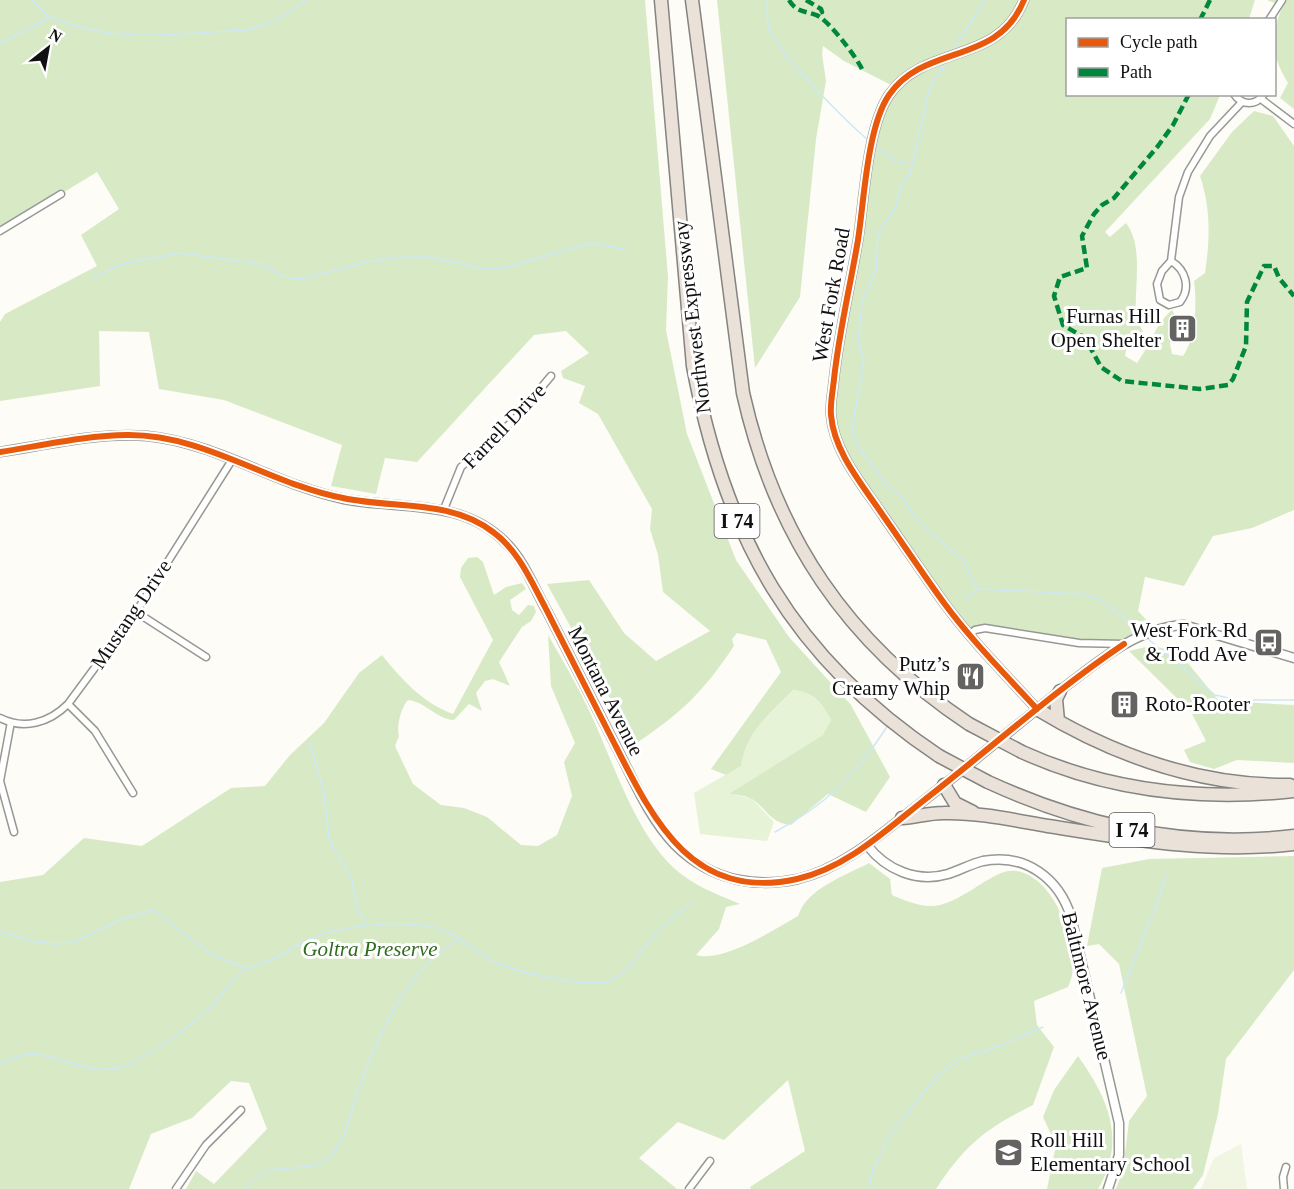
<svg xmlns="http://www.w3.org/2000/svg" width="1294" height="1189" font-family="'Times New Roman',serif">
<rect width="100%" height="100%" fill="#fdfcf7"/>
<!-- green -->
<path fill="#e7f3d7" d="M 793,690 C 815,693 821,701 831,720 L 824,735 L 730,794 L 751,798 L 774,822 L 767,841 L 700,834 L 694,793 L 741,766 C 746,732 770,713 793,690 Z"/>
<!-- forest -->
<path fill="#d8eac5" d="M 0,0 L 645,0 L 668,277 L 666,330 L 687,434 L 736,560 L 789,637 L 851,705 L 890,777 L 866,812 L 828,794 L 791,825 C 771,824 767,809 752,799 C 746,795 736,795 729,794 L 823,735 L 831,720 C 821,701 815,693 793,690 C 770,713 746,732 741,766 L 726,775 L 711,769 L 781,672 L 766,640 L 737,633 L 732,639 L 734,646 C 702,693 683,712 635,744 L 547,584 L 589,580 L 624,633 L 656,661 L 710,631 L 663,592 L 658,555 L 650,529 L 652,509 L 598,414 L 579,403 L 585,386 L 563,378 L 561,371 L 589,353 L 566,331 L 534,335 L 417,462 L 385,458 L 376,494 L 331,486 L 342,445 L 224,400 L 159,389 L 149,332 L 99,331 L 100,386 L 0,401 L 0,322 L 5,314 L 97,266 L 81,235 L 119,209 L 97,172 L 0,231 Z
M 717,0 L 1255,0 L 1249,19 L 1068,20 L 1068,94 L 1220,95 L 1210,119 L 1105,232 L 1110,237 L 1126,223 C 1144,246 1134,287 1136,315 C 1136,320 1141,327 1143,332 L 1127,346 L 1125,356 L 1137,363 C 1150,345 1155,325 1172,310 L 1176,317 L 1170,344 L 1172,354 L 1183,356 C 1196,338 1197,303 1194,281 L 1205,273 C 1210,239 1211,209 1200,176 L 1232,132 L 1254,111 L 1273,116 L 1294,146 L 1294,510 L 1252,528 L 1213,536 L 1184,586 L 1145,577 L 1138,611 L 1157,631 L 1112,645 L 985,628 L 969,635 L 841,449 L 831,416 L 865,180 L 883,108 L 895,87 L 844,61 L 823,46 L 822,54 L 826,81 L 816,139 L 800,297 L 755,368 Z
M 1267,0 L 1294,0 L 1294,109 L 1280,98 L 1288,83 C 1271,55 1269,37 1283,6 Z
M 477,557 L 483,562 L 494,595 L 506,587 L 522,583 L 526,589 L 510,600 L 512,610 L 519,615 L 528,605 L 534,606 L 536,612 L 531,621 L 522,627 L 499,662 L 510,686 L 493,679 L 485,681 L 476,693 L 482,711 L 469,704 L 454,720 C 436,719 426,702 408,700 C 401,707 396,728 399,736 L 395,746 L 413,784 L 441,805 L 464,808 L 487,817 L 521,845 L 538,846 L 557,835 L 572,796 L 564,762 L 575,743 L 551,686 L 548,635 C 562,659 576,683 588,708 C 612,758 634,832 675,869 C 694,886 717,894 740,904 L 726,907 L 719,929 L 696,955 C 724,963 773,930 798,916 C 807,888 845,876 869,863 L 890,879 L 892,895 C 906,901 924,909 940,905 C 963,899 980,882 1001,873 C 1032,861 1058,900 1065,925 C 1071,949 1078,965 1068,987 L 1034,1001 L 1037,1025 L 1054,1047 L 1033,1105 C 985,1129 966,1144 936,1189 L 751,1189 L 750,1187 L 805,1151 L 788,1080 L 724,1140 L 678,1122 L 639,1158 L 677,1189 L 186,1189 L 196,1171 L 214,1184 L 267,1129 L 249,1083 L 231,1081 L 192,1118 L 151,1134 L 129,1189 L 0,1189 L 0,882 L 43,875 L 84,838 L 142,846 L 231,788 L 265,786 L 290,755 L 324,723 L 359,673 L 382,655 C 402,680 423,703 453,714 L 493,640 L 460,577 L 461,568 L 468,558 Z
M 1150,646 L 1178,651 L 1219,701 L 1294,705 L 1294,763 L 1237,760 L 1214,769 L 1190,762 L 1184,750 L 1206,741 L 1191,712 L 1129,651 Z
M 1294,856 L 1294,970 L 1226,1059 L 1218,1114 L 1203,1175 L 1193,1189 L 1116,1189 L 1123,1170 L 1129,1121 L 1147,1096 L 1119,964 L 1099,944 L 1087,946 L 1102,868 L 1149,859 Z
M 1078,1056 C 1108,1098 1127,1140 1098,1189 L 1047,1189 L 1056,1145 L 1043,1117 L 1054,1090 Z"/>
<!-- pitch -->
<path fill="#f0f6e1" d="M 1241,1144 L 1247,1189 L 1201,1189 L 1214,1158 Z"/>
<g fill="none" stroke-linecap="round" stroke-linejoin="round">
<!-- stream -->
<path stroke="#cde8f7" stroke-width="1.5" d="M 32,0 L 48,17
M 767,0 C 768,8 766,21 769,28 C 778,54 846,121 869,141
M 0,44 L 49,17 C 104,39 150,37 208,32 C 222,31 237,32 250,29 C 270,25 291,12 307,0
M 951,52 L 985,0
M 946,61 L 929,90 L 910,174 L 901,185 L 896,206 L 878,233 L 876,271 L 862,303 L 858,344 L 864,358 L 852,430 L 856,444 L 885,483 L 905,501 L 913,515 L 926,529 L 963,560 L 977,589 L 1083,594 L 1103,601 L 1141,632
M 875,146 L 897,162 L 912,164
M 94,277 L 125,263 L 181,253 L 262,264 L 284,277 L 300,279 L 368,262 L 404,257 L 430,257 L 480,268 L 504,268 L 591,243 L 627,250
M 964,601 L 977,590
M 1147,638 L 1215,695 L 1238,700 L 1294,700
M 310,744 L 324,794 L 329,839 L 352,881 L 358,911 L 368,926
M 775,832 C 826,805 857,774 888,725
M 0,931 L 29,941 L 54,944 L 71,943 L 120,920 L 153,910 L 211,954 L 246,968
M 1121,993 L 1159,898 L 1166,873
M 0,1064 C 46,1037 74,1077 118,1068 C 139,1064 197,1022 212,1006 C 223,995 230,981 242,972 C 250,966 259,965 267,962 C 290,952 308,936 333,931 C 363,925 417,918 445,931 C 465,940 480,956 500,964 C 518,973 587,987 606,982 C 629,975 639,950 655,935 C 666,923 679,912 692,902
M 246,1189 C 270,1152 310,1182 333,1153 C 349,1133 350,1112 358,1089 C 372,1053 389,1010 414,979 C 426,964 442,951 458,939
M 869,1189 L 872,1172 L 891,1133 L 940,1073 L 964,1057 L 987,1051 L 1043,1027"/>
<defs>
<path id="minor" d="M 1269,20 L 1282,0
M 1234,94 C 1242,106 1256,106 1264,94
M 1261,99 L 1294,124
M 0,231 L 61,194
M 1171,261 C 1186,270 1191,288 1180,302 L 1169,305 L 1160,300 L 1157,284 L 1162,271 L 1171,261 L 1179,197 L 1188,172 L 1210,136 L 1242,102
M 444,509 L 461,467 L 514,420 L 551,376
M 136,612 L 206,657
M 969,635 L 975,630 L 985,628 L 1079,643 L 1124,644
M 68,704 L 95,731 L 133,793
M 0,718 C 24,730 49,723 68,704 L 136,612 L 232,460
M 11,722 L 0,781 L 14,832
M 176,1189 L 206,1145 L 241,1110
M 689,1189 L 710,1161
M 1284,1189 L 1283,1177 L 1286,1167"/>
<path id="tertiary" d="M 1024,0 C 998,66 925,43 889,95 C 867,127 864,202 858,240 C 850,287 839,332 834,379 C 833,390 830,403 831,415 C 834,452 862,484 882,514 C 903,544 923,574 944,603 C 972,641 1005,674 1037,709
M 0,452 C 47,445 99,432 147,436 C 217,443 276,485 344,499 C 400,510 461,498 505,542 C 524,560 534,588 547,611 C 572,659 596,708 621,756 C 636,786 651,820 675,845 C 692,862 715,875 739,880 C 758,884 779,883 798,879 C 843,868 881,834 917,806 C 966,768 1013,728 1061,690 C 1096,663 1137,627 1184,625 L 1294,658
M 867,845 C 886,870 917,883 948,874 C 960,870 971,864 983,861 C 1025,853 1059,878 1071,917 L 1119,1123 L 1119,1155 L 1108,1189"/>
<path id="motorway" d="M 661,0 L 693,366 C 725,537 792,658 939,756
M 692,0 L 743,393 C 775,536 847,643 969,724
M 1037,709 C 1113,755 1200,786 1290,785
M 1058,721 L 1056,699 L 1060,691
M 1022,752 C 1108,791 1201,801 1294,791
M 988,782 C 1084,826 1188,849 1294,836
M 944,785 L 955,803 L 973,812
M 902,818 C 916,817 929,813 943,813 C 978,812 1013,820 1048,826 C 1130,839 1210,854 1294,844"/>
</defs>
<!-- minor casing -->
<use href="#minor" stroke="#979795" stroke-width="9"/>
<!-- tertiary casing -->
<use href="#tertiary" stroke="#979795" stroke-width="11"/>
<!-- motorway casing -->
<use href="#motorway" stroke="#858482" stroke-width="15"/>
<!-- minor -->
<use href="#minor" stroke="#fffffe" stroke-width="6"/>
<!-- tertiary -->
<use href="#tertiary" stroke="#fffffe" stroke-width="8"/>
<!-- motorway -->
<use href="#motorway" stroke="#eae1d8" stroke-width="12"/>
<defs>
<path id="motorway-bridge" d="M 969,724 L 1022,752
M 939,756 L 988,782"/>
</defs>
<!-- motorway-bridge casing -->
<use href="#motorway-bridge" stroke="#858482" stroke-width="15" stroke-linecap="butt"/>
<!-- motorway-bridge -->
<use href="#motorway-bridge" stroke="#eae1d8" stroke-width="12"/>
<!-- quiet -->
<path stroke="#00873e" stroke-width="4.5" stroke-dasharray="9 4.5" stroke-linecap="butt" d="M 789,0 C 796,12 805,11 816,15 C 827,18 857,58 862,69
M 806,0 L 821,9 L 822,12 L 816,14
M 1200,20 L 1210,0
M 1189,94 L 1173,125 L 1158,146 L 1114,198 L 1102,205 L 1094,214 L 1082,236 L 1087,268 L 1060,277 L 1054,296 L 1063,325 L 1085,338 L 1101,367 L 1122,381 L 1200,389 L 1228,385 L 1233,379 L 1246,346 L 1247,302 L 1264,266 L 1274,266 L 1279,278 L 1294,296"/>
<defs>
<path id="cycleway" d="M 1024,0 C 998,66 925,43 889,95 C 867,127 864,202 858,240 C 850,287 839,332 834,379 C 833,390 830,403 831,415 C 834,452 862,484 882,514 C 903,544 923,574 944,603 C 972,641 1005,674 1037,709
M 0,452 C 39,446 88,435 127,435 C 204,434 269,484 343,498 C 394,509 450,499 493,532 C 518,550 531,581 545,607 C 566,649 588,691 609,733 C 650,813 688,903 797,879 C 846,868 885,831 923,801 C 990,749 1054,691 1124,644"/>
</defs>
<!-- cycleway casing -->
<use href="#cycleway" stroke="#fff" stroke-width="10"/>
<!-- cycleway -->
<use href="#cycleway" stroke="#e8590c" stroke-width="6"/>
</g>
<!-- icons -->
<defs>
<symbol id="building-square" viewBox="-11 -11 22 22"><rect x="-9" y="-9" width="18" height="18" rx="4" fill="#646362" stroke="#fff"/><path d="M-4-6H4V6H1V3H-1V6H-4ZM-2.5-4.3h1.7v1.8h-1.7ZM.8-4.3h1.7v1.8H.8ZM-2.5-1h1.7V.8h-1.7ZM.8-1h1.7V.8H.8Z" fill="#fff"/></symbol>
<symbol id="bus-square" viewBox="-11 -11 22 22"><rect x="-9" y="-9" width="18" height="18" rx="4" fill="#646362" stroke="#fff"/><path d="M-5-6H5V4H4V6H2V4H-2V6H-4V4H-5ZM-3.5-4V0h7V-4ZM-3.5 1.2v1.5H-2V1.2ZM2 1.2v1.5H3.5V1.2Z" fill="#fff"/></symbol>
<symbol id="restaurant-square" viewBox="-11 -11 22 22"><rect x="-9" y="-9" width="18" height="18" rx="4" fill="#646362" stroke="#fff"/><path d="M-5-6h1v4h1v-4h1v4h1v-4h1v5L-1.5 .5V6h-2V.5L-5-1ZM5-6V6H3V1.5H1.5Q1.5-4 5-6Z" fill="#fff"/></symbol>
<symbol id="school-square" viewBox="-11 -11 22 22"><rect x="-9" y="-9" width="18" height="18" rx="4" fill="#646362" stroke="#fff"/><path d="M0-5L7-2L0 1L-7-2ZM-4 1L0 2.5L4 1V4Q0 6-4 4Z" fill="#fff"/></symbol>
</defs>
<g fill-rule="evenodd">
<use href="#building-square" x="1166" y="312" width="33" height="33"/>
<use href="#bus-square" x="1252" y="626" width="33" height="33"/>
<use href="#restaurant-square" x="954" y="660" width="33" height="33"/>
<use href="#building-square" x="1108" y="688" width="33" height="33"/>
<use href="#school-square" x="992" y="1136" width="33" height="33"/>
</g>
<g text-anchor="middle" stroke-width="6" stroke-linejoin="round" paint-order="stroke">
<!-- shield labels -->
<g fill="#fff" stroke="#585858" stroke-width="1.5">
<rect x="714.5" y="504" width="45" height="34" rx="4.5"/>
<rect x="1109.5" y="813" width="45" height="34" rx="4.5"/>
</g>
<g font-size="20" font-weight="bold" fill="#111">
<text x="737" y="528">I 74</text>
<text x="1132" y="837">I 74</text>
</g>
<!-- street labels -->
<g font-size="21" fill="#111" stroke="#fff">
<text transform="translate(831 295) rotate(-80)" y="7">West Fork Road</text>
<text transform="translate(692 317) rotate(-97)" y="7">Northwest Expressway</text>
<text transform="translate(504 426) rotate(-46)" y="7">Farrell Drive</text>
<text transform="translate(131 614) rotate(-56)" y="7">Mustang Drive</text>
<text transform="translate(606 691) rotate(63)" y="7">Montana Avenue</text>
<text transform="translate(1087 986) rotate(76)" y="7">Baltimore Avenue</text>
</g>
<!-- poi labels -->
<g font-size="21" fill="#111" stroke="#fff" text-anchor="end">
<text x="1161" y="323">Furnas Hill<tspan x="1161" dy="24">Open Shelter</tspan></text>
<text x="1247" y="637">West Fork Rd<tspan x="1247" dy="24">&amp; Todd Ave</tspan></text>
<text x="950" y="671">Putz’s<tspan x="950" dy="24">Creamy Whip</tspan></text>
<text x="1145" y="711" text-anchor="start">Roto-Rooter</text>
<text x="1030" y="1147" text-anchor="start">Roll Hill<tspan x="1030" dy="24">Elementary School</tspan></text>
</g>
<!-- park labels -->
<g font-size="21" font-style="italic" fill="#2f6b1f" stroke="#fff">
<text x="370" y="956">Goltra Preserve</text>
</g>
</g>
<!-- legend -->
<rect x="1066" y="18" width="210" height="78" fill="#ffffff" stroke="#a0a0a0" stroke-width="1.5"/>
<rect x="1078" y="38" width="30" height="9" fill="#e8590c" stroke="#a0a0a0" stroke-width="1.5"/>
<text x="1120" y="48" font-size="18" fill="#111111">Cycle path</text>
<rect x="1078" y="68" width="30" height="9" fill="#00873e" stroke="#a0a0a0" stroke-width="1.5"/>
<text x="1120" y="78" font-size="18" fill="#111111">Path</text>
<!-- north arrow -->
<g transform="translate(48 48) rotate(31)" stroke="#ffffff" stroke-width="4.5" paint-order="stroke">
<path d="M0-4.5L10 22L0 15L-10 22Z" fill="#111111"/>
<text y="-9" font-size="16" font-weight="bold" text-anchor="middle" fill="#111111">N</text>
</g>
</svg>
